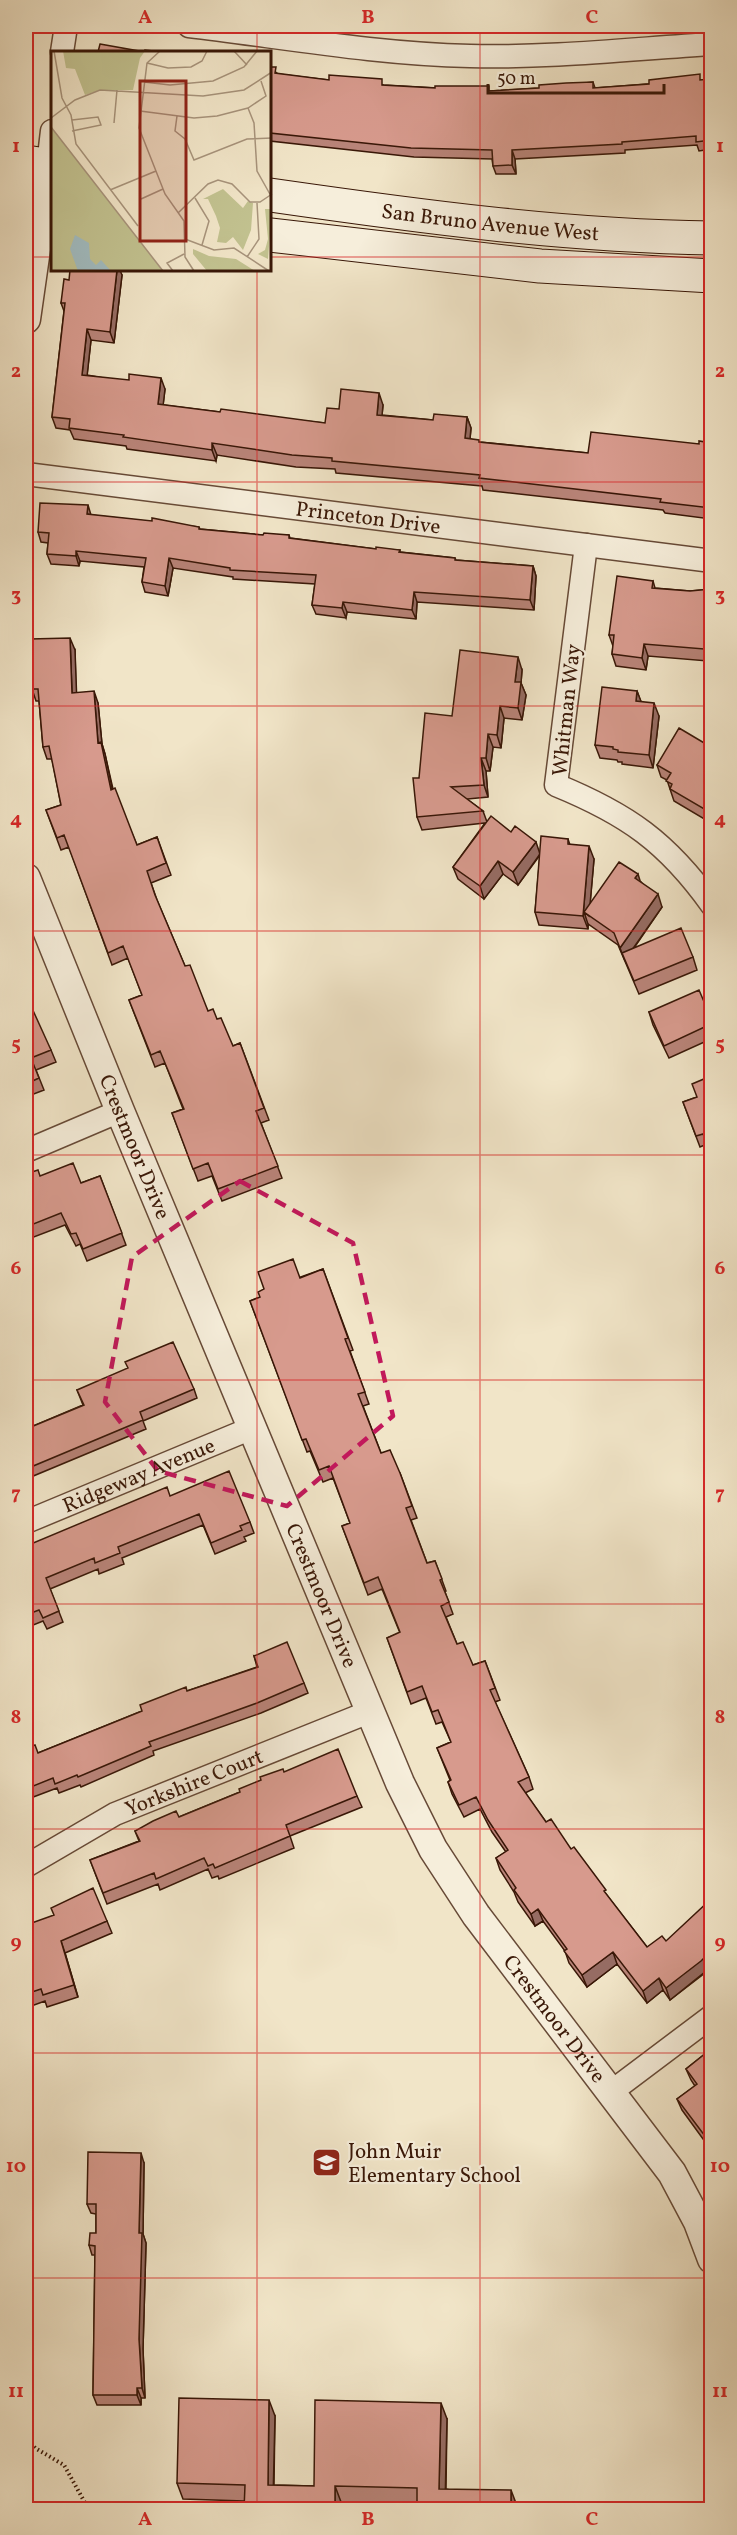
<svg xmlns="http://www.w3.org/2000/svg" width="737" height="2535" font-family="Vollkorn,serif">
<rect width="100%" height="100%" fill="#f1e5c8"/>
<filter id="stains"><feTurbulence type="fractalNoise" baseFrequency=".00333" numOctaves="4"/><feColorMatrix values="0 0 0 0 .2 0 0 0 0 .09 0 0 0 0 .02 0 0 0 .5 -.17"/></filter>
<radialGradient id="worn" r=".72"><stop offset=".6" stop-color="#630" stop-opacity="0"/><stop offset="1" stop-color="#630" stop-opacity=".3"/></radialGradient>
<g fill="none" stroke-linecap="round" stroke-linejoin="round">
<defs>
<g id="minor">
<path d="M 189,26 C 282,37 376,54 470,56 C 550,58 631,49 712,44"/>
<path d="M 62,52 L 66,26"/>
<path d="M 48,165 L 52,131"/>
<path id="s1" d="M 26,474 L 712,561"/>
<path d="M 586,545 L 556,785 C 627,814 667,842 712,905"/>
<path d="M 26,1151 L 120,1111"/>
<path id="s2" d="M 26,1522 L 252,1428"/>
<path id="s3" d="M 26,1866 L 115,1814 L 369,1712"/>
<path d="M 611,2092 L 712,2016"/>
</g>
<g id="tertiary">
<path d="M 26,319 L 48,165"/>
<path id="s4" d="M 26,878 L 120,1111 L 400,1783 L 433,1849 L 476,1915 L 672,2173 L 698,2222 L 712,2259"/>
</g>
<g id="secondary">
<path d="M 26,162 L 52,166"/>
<path id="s5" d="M 270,195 C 416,216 563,236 712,238"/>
<path d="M 26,207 L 52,210"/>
<path d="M 270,235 L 540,266 L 712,276"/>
</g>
</defs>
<!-- minor casing -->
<use href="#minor" stroke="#674a37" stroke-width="25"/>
<!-- tertiary casing -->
<use href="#tertiary" stroke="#674a37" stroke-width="31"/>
<!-- secondary casing -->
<use href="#secondary" stroke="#391707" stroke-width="35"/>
<!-- path -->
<path stroke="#391707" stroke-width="4" stroke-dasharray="1.5 3" stroke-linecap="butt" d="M 26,2436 L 35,2448 L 64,2465 L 89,2510"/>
<!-- minor -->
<use href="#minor" stroke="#f6eedb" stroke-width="22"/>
<!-- tertiary -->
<use href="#tertiary" stroke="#f6eedb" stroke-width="28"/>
<!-- secondary -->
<use href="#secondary" stroke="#f6eedb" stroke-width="33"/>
</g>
<!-- wall -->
<path fill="#b98479" stroke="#391707" stroke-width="1.5" d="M 270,67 L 278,74 L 329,80 L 384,85 L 491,91 L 539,88 L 593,82 L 595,88 L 711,79 L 711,149 L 699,151 L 697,145 L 625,150 L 625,153 L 515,159 L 516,174 L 496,174 L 493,166 L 492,159 L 414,157 L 270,141 Z
M 122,275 L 114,343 L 91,340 L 87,375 L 165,389 L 163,405 L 220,412 L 325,423 L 339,409 L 383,405 L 382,415 L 433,420 L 467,417 L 471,428 L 470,439 L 480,442 L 588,453 L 711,443 L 711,519 L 665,513 L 663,510 L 483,490 L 482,486 L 336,473 L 335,469 L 296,467 L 217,455 L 216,461 L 127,449 L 126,446 L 74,439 L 70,430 L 56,428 L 52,417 L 64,311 L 61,303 L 69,280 Z
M 91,515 L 199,527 L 200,529 L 263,535 L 289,535 L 290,538 L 376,549 L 400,550 L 400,552 L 455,558 L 456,560 L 533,566 L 536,576 L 534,610 L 417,602 L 416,619 L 347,612 L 346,618 L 316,614 L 312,605 L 315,584 L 233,579 L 233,577 L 173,568 L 168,596 L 145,592 L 142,582 L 144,567 L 80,561 L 79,566 L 51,564 L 47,554 L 48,543 L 41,542 L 38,532 Z
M 653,581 L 655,588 L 690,591 L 711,589 L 711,647 L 710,647 L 708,661 L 648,656 L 646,670 L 616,666 L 612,654 L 613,646 L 609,635 Z
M 75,650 L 76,693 L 98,703 L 102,744 L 105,754 L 113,789 L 137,845 L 157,837 L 171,875 L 151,883 L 157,900 L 185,966 L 208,1011 L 217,1019 L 233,1046 L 240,1043 L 269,1120 L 261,1123 L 282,1178 L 222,1201 L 212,1176 L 198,1181 L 172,1113 L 183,1109 L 165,1063 L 155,1067 L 129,1000 L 142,995 L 128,958 L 112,965 L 69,847 L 61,850 L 46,810 L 61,805 L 52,759 L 47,759 L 43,747 L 39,701 L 36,701 L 32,689 Z
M 522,670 L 521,683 L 526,695 L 522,720 L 504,718 L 501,748 L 493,747 L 490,771 L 486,771 L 488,797 L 467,799 L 483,811 L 487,822 L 540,853 L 568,839 L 570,845 L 594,859 L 590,904 L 641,882 L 662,907 L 634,948 L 693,957 L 697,970 L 639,994 L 618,945 L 588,924 L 588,929 L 539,925 L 535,912 L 540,855 L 518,885 L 503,874 L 484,899 L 458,879 L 453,867 L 485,823 L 422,830 L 417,817 L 419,778 Z
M 637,691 L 641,702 L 659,716 L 653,768 L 622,764 L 622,762 L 618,762 L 617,760 L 600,758 L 595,745 Z
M 711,747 L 711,823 L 674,801 L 667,780 L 661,777 L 657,765 Z
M 26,1008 L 51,1050 L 56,1062 L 36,1070 L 44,1090 L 26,1097 Z
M 649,1012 L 711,1018 L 711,1039 L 669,1058 L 653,1025 Z
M 711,1076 L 711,1155 L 707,1144 L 700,1147 L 683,1102 L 697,1097 Z
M 26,1174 L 81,1183 L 100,1176 L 126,1245 L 87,1261 L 80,1244 L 76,1246 L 65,1225 L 26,1240 Z
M 323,1269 L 353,1350 L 350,1351 L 369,1404 L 363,1406 L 381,1453 L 400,1473 L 417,1518 L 411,1520 L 427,1563 L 435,1561 L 446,1591 L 445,1592 L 453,1614 L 446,1617 L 457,1644 L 473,1665 L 485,1661 L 500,1700 L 495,1702 L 529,1777 L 533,1789 L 525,1793 L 546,1822 L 571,1849 L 647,1947 L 666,1941 L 705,1973 L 670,2000 L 663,1990 L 647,2003 L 617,1964 L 587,1987 L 569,1963 L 565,1951 L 543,1921 L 535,1926 L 518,1902 L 514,1892 L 500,1870 L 496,1858 L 506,1852 L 492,1832 L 480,1809 L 464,1817 L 452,1794 L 448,1782 L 450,1780 L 437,1748 L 451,1742 L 442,1722 L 436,1724 L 426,1698 L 411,1704 L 387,1638 L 400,1633 L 382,1589 L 368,1595 L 342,1526 L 350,1523 L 333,1478 L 323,1482 L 310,1451 L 307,1452 L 250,1301 L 260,1297 L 264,1290 Z
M 194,1389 L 197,1398 L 143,1421 L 146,1429 L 26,1479 L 26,1429 L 83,1405 L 77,1390 Z
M 170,1496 L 250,1522 L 254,1533 L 244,1537 L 246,1541 L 215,1554 L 203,1525 L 122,1558 L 124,1564 L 99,1574 L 98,1569 L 50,1589 L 63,1622 L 47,1629 L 43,1621 L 26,1628 L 26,1546 Z
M 254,1656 L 304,1683 L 308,1693 L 261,1713 L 153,1751 L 154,1755 L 81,1787 L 80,1785 L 59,1793 L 57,1788 L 28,1799 L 27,1797 L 26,1797 L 26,1748 L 38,1753 L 142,1711 L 187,1691 L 257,1667 Z
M 284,1772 L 357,1796 L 362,1807 L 290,1836 L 294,1848 L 219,1879 L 218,1876 L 212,1878 L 208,1869 L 160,1890 L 158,1884 L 107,1904 L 90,1860 L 139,1841 L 135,1831 L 179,1817 L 240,1792 Z
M 107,1921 L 112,1933 L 65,1953 L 78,1997 L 47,2007 L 45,2001 L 26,2008 L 26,1941 Z
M 711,2049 L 711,2150 L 682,2110 L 677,2099 L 695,2086 L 691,2080 L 686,2069 Z
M 144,2163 L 143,2234 L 146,2243 L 143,2349 L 145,2398 L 141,2398 L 141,2405 L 97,2405 L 93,2395 L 95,2255 L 92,2255 L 89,2245 L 96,2233 L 96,2214 L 91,2213 L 87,2204 Z
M 275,2416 L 274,2485 L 314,2486 L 447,2419 L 446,2489 L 517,2506 L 517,2510 L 417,2510 L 417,2504 L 341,2502 L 341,2510 L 244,2510 L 244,2501 L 183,2499 L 177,2483 Z"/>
<!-- shaded-wall -->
<path fill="#966c63" stroke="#391707" stroke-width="1.5" d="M 512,150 L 515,159 L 516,174 L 512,165 Z
M 117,270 L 120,270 L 122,275 L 114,343 L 110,332 Z
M 87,329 L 91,340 L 86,386 L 82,375 Z
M 161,378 L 165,389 L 162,415 L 158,404 Z
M 379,393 L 383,405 L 381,426 L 377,415 Z
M 467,417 L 471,428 L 469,449 L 465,438 Z
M 212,443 L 217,455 L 216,461 L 212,450 Z
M 88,505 L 91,515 L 87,514 Z
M 76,551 L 80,561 L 79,566 L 76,556 Z
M 169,558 L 173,568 L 168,596 L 165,586 Z
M 533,566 L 536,576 L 534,610 L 530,600 Z
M 414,592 L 417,602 L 416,619 L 412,610 Z
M 343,602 L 347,612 L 346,618 L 342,608 Z
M 705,635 L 710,647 L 708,661 L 704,649 Z
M 70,638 L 75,650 L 77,705 L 72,693 Z
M 644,644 L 648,656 L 646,670 L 642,658 Z
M 518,657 L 522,670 L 521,683 L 526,695 L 522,720 L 518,708 L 515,682 Z
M 94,691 L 98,703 L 102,744 L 105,754 L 115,802 L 111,790 L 98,743 Z
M 637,691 L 642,704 L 636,701 Z
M 654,703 L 659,716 L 653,768 L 649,755 Z
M 500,706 L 504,718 L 501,748 L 497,735 Z
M 488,734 L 493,747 L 490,771 L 486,758 Z
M 481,758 L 486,771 L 488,797 L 484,785 Z
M 536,842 L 540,854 L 518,885 L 513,872 Z
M 589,846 L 594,859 L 589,916 L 584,912 L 588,924 L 588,929 L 583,916 Z
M 498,861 L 503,874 L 484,899 L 480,886 Z
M 638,874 L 642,887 L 635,878 Z
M 658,894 L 662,907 L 625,960 L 622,953 L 625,961 L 620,948 Z
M 538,1909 L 543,1921 L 535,1926 L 531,1914 Z
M 61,1941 L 65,1953 L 78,1997 L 74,1985 Z
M 711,1951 L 711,1967 L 670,2000 L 666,1988 Z
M 613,1952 L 617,1964 L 587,1987 L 582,1975 Z
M 659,1978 L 663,1990 L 647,2003 L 643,1991 Z
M 141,2153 L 144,2163 L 143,2234 L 146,2243 L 143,2349 L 145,2398 L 142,2388 L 139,2339 L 139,2233 Z
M 137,2388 L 141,2398 L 141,2405 L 137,2395 Z
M 269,2400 L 275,2416 L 273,2501 L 268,2485 Z
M 441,2403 L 447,2419 L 445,2505 L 439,2489 Z
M 335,2486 L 341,2502 L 341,2510 L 335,2510 Z
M 511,2490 L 517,2506 L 517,2510 L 511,2510 Z"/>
<!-- building -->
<path fill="#d79a8d" stroke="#391707" stroke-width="1.5" d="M 100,44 L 145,52 L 145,50 L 163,52 L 98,52 Z
M 270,67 L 276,67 L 275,73 L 329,80 L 329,75 L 382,79 L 382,85 L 435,88 L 435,86 L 489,86 L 489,91 L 539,88 L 539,85 L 566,83 L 593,82 L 593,88 L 649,84 L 649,80 L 700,74 L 700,80 L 711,79 L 711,140 L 696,142 L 696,136 L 622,142 L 622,144 L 512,150 L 512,165 L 493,166 L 492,150 L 411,148 L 270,133 Z
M 70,270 L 117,270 L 110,332 L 87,329 L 82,375 L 129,380 L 129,374 L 161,378 L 158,404 L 220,412 L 221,409 L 325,423 L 327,408 L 339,409 L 341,389 L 379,393 L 377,415 L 433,420 L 434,414 L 467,417 L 465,438 L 479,440 L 479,442 L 588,453 L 591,432 L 699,444 L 699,441 L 711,443 L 711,508 L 660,502 L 661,499 L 479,478 L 480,475 L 332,461 L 332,458 L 292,455 L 212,443 L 212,450 L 123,437 L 124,435 L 69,428 L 70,419 L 52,417 L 65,303 L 61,303 L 64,279 L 69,280 Z
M 40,503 L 88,505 L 87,514 L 152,521 L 152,518 L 199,527 L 199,529 L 263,535 L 264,533 L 289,535 L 289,538 L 376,549 L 376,547 L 400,550 L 399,552 L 455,558 L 455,560 L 533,566 L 530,600 L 414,592 L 412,610 L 343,602 L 342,608 L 312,605 L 316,575 L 230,570 L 230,568 L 169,558 L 165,586 L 142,582 L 146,558 L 76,551 L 76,556 L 47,554 L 49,533 L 38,532 Z
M 617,576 L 653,581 L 652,588 L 690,591 L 711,589 L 711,636 L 705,635 L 704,649 L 644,644 L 642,658 L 612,654 L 614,635 L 609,635 Z
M 70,638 L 72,693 L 94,691 L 98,743 L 101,742 L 111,790 L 115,788 L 137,845 L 157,837 L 166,863 L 147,871 L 155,895 L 185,966 L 190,965 L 208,1011 L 213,1009 L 217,1019 L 221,1018 L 233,1046 L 240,1043 L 264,1108 L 256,1111 L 278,1166 L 218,1189 L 208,1163 L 193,1169 L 172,1113 L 184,1109 L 160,1051 L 151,1055 L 129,1000 L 142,995 L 123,946 L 108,953 L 64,835 L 57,838 L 46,810 L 61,805 L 49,746 L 43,747 L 38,689 L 32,689 L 30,639 Z
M 460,650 L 518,657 L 515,682 L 521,682 L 518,708 L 500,706 L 497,735 L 488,734 L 486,758 L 481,758 L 484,785 L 451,787 L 483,811 L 417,817 L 413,778 L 419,778 L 425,713 L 452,716 Z
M 602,687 L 637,691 L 636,701 L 654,703 L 649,755 L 618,752 L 618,750 L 613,749 L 613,747 L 595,745 Z
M 679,728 L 711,747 L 711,813 L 670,789 L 672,784 L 666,781 L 671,773 L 657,765 Z
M 491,816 L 511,832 L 515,826 L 536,842 L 513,872 L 498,861 L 480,886 L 453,867 Z
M 541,836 L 568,839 L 568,844 L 589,846 L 583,916 L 535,912 Z
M 619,862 L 638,874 L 635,878 L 658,894 L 620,948 L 614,933 L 584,912 Z
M 681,928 L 693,957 L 634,981 L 622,953 Z
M 699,990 L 711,1018 L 711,1024 L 664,1046 L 649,1012 Z
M 31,1006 L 51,1050 L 31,1058 L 39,1078 L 26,1084 L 26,1008 Z
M 711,1076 L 711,1153 L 703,1134 L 696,1136 L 683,1102 L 697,1097 L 692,1084 Z
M 73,1163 L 81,1183 L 100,1176 L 122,1233 L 83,1249 L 76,1233 L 71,1234 L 61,1213 L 26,1227 L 26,1174 L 38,1170 L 40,1176 Z
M 293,1259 L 300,1278 L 323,1269 L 348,1338 L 345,1339 L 365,1392 L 358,1394 L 381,1453 L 390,1450 L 400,1473 L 412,1506 L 406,1508 L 427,1563 L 435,1561 L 442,1579 L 440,1580 L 449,1602 L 441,1606 L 457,1644 L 463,1642 L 473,1665 L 485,1661 L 495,1688 L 490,1690 L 529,1777 L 518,1782 L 546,1822 L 551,1819 L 571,1849 L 574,1847 L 606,1890 L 604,1891 L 647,1947 L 662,1936 L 666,1941 L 711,1899 L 711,1951 L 701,1961 L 666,1988 L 659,1978 L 643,1991 L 613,1952 L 582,1975 L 564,1951 L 567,1949 L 538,1909 L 531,1914 L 514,1890 L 516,1888 L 496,1858 L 508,1850 L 488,1820 L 476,1797 L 459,1805 L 448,1782 L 451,1780 L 437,1748 L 451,1742 L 438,1710 L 432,1712 L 422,1686 L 407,1692 L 387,1638 L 400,1632 L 378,1577 L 364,1583 L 342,1526 L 350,1523 L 329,1466 L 319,1470 L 306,1439 L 302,1440 L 250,1301 L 260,1297 L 258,1292 L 264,1289 L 258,1272 Z
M 173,1342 L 194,1389 L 140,1412 L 143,1420 L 26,1469 L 26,1429 L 84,1405 L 77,1390 L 128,1368 L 125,1362 Z
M 229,1471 L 250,1522 L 240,1526 L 242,1530 L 211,1543 L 199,1514 L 118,1547 L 120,1553 L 95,1563 L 94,1558 L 46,1578 L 59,1611 L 43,1618 L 39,1610 L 26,1615 L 26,1546 L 167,1487 L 170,1496 Z
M 287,1642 L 304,1683 L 257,1703 L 149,1742 L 151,1746 L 78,1777 L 77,1775 L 55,1784 L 53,1778 L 26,1789 L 26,1748 L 35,1745 L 38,1753 L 142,1711 L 140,1705 L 186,1687 L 187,1691 L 258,1667 L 254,1656 Z
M 338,1749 L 357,1796 L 286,1825 L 290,1836 L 215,1868 L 213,1864 L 208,1866 L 204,1858 L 156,1879 L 154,1873 L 103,1893 L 90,1860 L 140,1841 L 135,1831 L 153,1821 L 176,1811 L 179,1817 L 240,1792 L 239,1789 L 261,1780 L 260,1777 L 283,1769 L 284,1772 Z
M 93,1888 L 107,1921 L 61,1941 L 74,1985 L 43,1995 L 41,1989 L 26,1994 L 26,1925 L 54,1915 L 51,1908 Z
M 711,2049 L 711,2144 L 677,2099 L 697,2084 L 686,2069 Z
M 88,2152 L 141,2153 L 139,2233 L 142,2233 L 139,2339 L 142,2388 L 137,2388 L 137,2395 L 93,2395 L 95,2246 L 89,2245 L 90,2233 L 96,2233 L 96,2204 L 87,2204 Z
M 179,2398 L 269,2400 L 268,2485 L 314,2486 L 315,2400 L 441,2403 L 439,2489 L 511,2490 L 511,2510 L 417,2510 L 417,2488 L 335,2486 L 335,2510 L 244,2510 L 245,2485 L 177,2483 Z"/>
<!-- marked area -->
<path fill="none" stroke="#c2185b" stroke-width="4.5" stroke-dasharray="12 8" stroke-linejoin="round" d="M 240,1181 L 353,1243 L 393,1416 L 287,1506 L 158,1471 L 105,1402 L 132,1257 Z"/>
<!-- grid -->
<path fill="none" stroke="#d62828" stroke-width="1.5" stroke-opacity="0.55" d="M 257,26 L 257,52M 480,26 L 480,2510M 26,257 L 52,257M 270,257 L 712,257M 257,270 L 257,2510M 26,482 L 712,482M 26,706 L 712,706M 26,931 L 712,931M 26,1155 L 712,1155M 26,1380 L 712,1380M 26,1604 L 712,1604M 26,1829 L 712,1829M 26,2053 L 712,2053M 26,2278 L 712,2278"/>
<!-- icons -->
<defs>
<symbol id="school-square" viewBox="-11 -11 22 22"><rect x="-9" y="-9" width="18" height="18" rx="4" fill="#8f2418" stroke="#f6eedb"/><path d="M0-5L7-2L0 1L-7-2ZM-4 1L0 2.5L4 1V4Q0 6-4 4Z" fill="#fff"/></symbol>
</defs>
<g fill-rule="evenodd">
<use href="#school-square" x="310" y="2146" width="33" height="33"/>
</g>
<g text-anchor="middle" stroke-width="4.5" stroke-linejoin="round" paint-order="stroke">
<!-- street labels -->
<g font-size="21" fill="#391707" stroke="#f6eedb">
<text dy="7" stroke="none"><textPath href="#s5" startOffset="222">San Bruno Avenue West</textPath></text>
<text dy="7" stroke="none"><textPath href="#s1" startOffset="345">Princeton Drive</textPath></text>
<text transform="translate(566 710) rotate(-84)" y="7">Whitman Way</text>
<text dy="7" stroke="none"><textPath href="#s4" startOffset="290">Crestmoor Drive</textPath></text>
<text dy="7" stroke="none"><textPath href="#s2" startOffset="122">Ridgeway Avenue</textPath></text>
<text dy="7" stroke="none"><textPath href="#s4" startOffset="776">Crestmoor Drive</textPath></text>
<text dy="7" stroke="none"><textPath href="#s3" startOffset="188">Yorkshire Court</textPath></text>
<text dy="7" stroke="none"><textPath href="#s4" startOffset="1262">Crestmoor Drive</textPath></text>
</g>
<!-- poi labels -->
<g font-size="21" fill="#391707" stroke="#f6eedb" text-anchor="start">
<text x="348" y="2158">John Muir<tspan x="348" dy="24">Elementary School</tspan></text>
</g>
</g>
<!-- overview -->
<g transform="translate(51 51)">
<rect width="220" height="220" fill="#f1e5c8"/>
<path d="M 12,0 L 94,0 L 89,7 L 82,39 L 49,39 L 34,44 L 24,18 L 15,17 ZM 0,76 L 112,220 L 0,220 ZM 172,138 L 192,157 L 197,150 L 202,152 L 200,179 L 192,199 L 182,186 L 175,192 L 166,191 L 169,177 L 165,165 L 157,148 L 152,148 ZM 214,158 L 219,158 L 220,170 L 217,208 L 207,203 L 214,199 L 217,188 ZM 142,198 L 158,205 L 185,208 L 204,220 L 156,220 L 142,203 Z" fill="#c2c290"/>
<path d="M 24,184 L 38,192 L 39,208 L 45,214 L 50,209 L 60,220 L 27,220 L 19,198 Z" fill="#a1bcc1"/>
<path fill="none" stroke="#a7937b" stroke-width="1.5" d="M 3,0 L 11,47 L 20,64 L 25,93 L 87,175M 109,0 L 96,12 L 88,77 L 114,143 L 133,170 L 134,206 L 143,220M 183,0 L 196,14M 96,12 L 117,17 L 140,16 L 151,10 L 156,0M 93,31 L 119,34 L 162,30 L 193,16 L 206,0M 197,57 L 203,72 L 206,120 L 220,145M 89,60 L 143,67 L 166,65 L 197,57 L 215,45 L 210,30M 126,65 L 124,80 L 134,88 L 143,109 L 196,88 L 221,87M 0,67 L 24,49 L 49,39 L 152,45 L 193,39 L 221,21M 21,69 L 47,66 L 50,74 L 21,80M 63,72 L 66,39M 0,76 L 112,220M 59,139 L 105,120M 144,147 L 158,170 L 151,194M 90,148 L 112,138M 127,162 L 157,133 L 167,129 L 181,133 L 199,151 L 209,151 L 221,143M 134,188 L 163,199 L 183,197 L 218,220M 196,206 L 208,188 L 206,152M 122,220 L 116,212 L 133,203"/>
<path fill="#8f2418" fill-opacity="0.15" stroke="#8f2418" stroke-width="3" d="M 89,30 L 135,30 L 135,190 L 89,190 Z"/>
<rect width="220" height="220" fill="none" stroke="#391707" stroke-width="3"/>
</g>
<!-- margin -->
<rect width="737" height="2535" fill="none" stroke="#f1e5c8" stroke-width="66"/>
<!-- scale -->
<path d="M488 84v9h176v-9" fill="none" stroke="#391707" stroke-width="3"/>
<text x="497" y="84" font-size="18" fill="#391707" stroke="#f6eedb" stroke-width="4.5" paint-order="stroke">50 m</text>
<rect x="33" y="33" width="671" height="2469" fill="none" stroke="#d62828" stroke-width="2"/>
<g font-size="20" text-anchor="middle" font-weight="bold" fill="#d62828">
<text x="145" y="23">A</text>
<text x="368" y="23">B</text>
<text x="592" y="23">C</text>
<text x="16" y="152">1</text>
<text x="720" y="152">1</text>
<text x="16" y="377">2</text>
<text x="720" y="377">2</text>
<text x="16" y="601">3</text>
<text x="720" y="601">3</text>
<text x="16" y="825">4</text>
<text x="720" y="825">4</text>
<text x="16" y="1050">5</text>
<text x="720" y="1050">5</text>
<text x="16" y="1274">6</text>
<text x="720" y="1274">6</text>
<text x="16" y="1499">7</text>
<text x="720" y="1499">7</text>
<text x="16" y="1723">8</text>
<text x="720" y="1723">8</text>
<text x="16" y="1948">9</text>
<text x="720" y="1948">9</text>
<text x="16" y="2172">10</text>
<text x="720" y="2172">10</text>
<text x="16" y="2397">11</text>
<text x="720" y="2397">11</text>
<text x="145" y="2525">A</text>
<text x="368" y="2525">B</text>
<text x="592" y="2525">C</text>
</g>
<rect width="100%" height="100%" filter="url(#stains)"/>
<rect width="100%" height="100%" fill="url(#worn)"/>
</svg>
